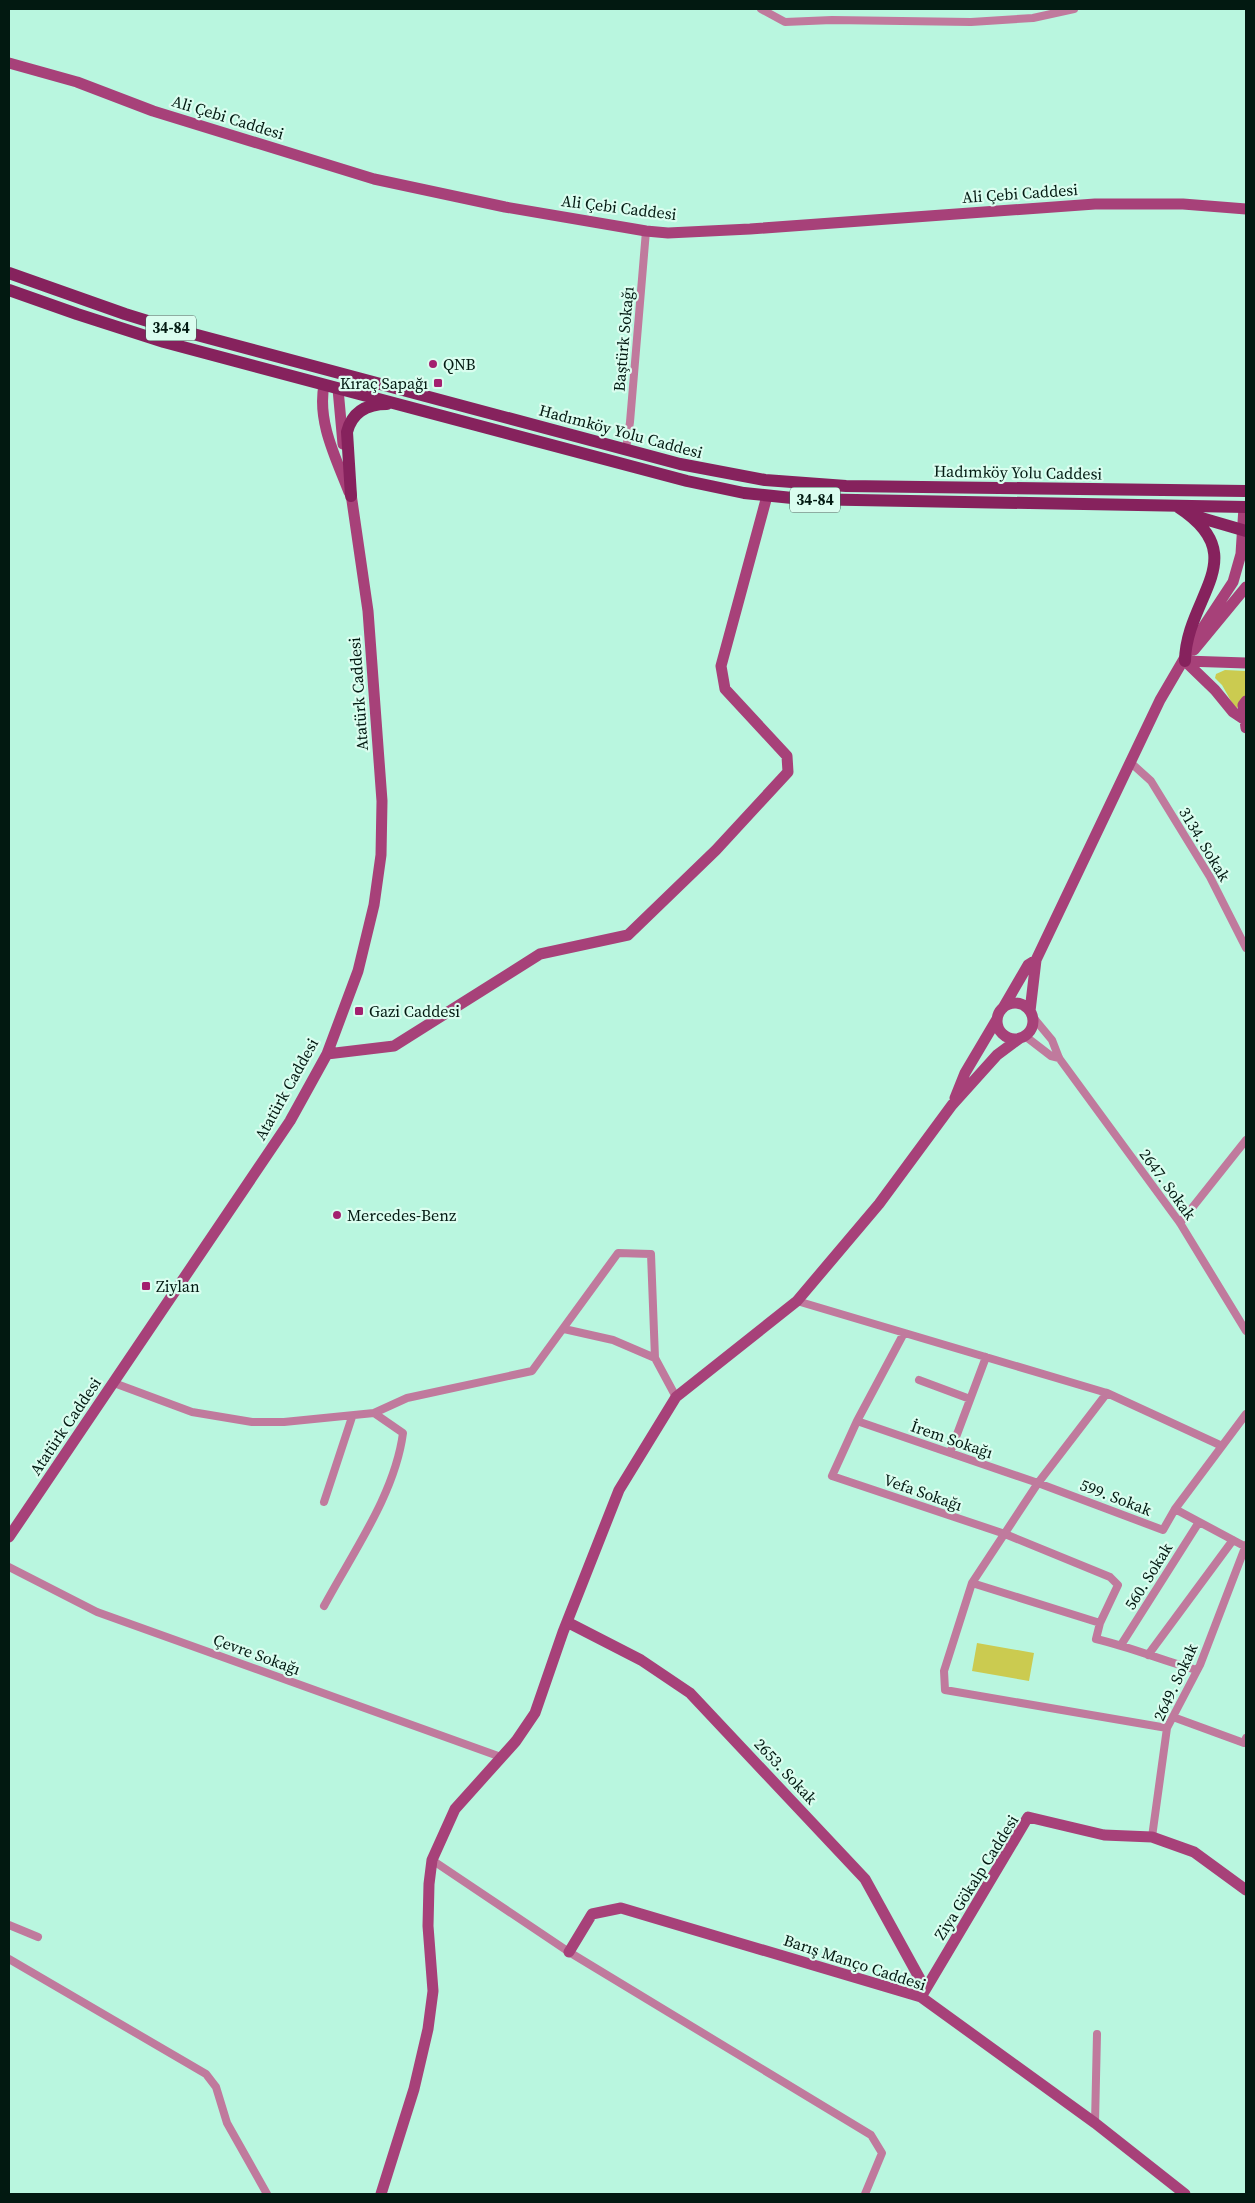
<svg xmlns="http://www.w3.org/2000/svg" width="1255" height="2203" font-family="'Source Serif 4',serif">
<rect width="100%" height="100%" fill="#b9f6df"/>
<!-- green -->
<path fill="#cbcb50" d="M 1225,670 L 1246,671 L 1246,694 L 1236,710 L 1222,685 L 1215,678 L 1216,674 Z
M 977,1643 L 1034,1653 L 1029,1681 L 972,1671 Z"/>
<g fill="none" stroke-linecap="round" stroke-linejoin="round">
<!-- street -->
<path stroke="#c07a9d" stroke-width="8" d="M 761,9 L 785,22 L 832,20 L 971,22 L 1033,18 L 1074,9
M 626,449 L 630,422 L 646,231
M 1130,762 L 1151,781 L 1210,877 L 1246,948
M 1032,1016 L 1052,1040 L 1059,1058 L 1180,1223 L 1246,1331
M 1025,1036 L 1051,1056 L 1059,1058
M 1180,1223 L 1246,1140
M 797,1301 L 1107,1393 L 1222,1446
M 564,1329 L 613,1340 L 655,1358
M 904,1333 L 857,1421 L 832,1476 L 1005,1534 L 1110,1577 L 1118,1585 L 1100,1623 L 972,1583
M 919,1380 L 970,1399
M 114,1383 L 192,1412 L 252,1422 L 284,1422 L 374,1413 L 407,1398 L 532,1371 L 618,1253 L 651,1254 L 655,1358 L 676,1397
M 1107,1393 L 1038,1483 L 972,1583 L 944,1671 L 945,1690 L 1167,1728
M 1246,1414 L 1175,1509 L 1246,1547
M 857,1421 L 1038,1483 L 1163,1530 L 1175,1509
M 950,1453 L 986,1357
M 324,1502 L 352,1417
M 9,1567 L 97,1612 L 501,1757
M 324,1606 C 353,1552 395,1494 403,1433 L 374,1413
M 1100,1623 L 1096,1639 C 1131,1647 1163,1661 1197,1670
M 1121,1645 L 1199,1522
M 1148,1655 L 1233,1540
M 1173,1717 L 1244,1743 L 1246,1738
M 1152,1837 L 1167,1728 L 1200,1665 L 1246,1545
M 432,1860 L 569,1952 L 871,2135 L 882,2153 L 865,2194
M 9,1925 L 38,1937
M 9,1959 L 206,2074 L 216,2087 L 227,2123 L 267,2194
M 1095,2123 L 1097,2034"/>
<!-- secondary -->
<path stroke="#a74179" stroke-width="11" d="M 9,63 L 77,82 L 153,111 L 374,179 L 505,207 L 646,231 L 668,233 L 750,229 L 1095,204 L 1183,204 L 1246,209
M 324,385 C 317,422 336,458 349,492
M 338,389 L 343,444
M 1194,650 L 1246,587
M 1185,661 L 1215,690 L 1233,712 L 1245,720
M 1185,661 L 1246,663
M 1246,701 L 1243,705 L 1246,728
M997 1021a18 18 0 1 1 36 0a18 18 0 1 1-36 0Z
M 1003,1008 L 1028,965 L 1036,960
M 1030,1011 L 1036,960 L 1160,700 L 1198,635 L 1233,582 L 1241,554 L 1244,507
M 327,1054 L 394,1046 L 540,954 L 628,935 L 716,850 L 788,772 L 787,756 L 725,689 L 721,666 L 767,496
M 955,1098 L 965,1073 L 997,1019
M 9,1537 L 290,1121 L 327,1054 L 358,971 L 374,905 L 381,855 L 382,801 L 368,611 L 350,487
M 567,1622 L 641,1660 L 690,1693 L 865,1879 L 920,1979 L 921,1997
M 569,1952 L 592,1914 L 621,1908 L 921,1997 L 1095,2123 L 1185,2194
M 921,1997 L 1028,1817 L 1104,1835 L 1152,1837 L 1194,1852 L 1246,1890
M 381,2194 L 414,2089 L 428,2029 L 433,1991 L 428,1926 L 429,1884 L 432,1860 L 455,1809 L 516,1741 L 535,1713 L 563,1632 L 619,1490 L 676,1397 L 797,1301 L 879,1204 L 952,1105 L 997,1055 L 1020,1038"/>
<!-- primary -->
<path stroke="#86225d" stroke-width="12" d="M 9,273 L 125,314 L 167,327 L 680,464 L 765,480 L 846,486 L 1246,491
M 9,290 L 77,314 L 164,342 L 687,481 L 744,493 L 802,499 L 1246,507
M 351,496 L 347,432 C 352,412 367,404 387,404
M 1178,507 C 1255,557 1186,596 1185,661
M 1198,517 L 1246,531"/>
</g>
<!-- markers -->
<g fill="#a3206f" stroke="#dafdef" stroke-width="2">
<circle cx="433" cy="364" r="5"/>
<rect x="433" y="378" width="10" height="10" rx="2.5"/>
<rect x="354" y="1006" width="10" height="10" rx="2.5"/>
<circle cx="337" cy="1215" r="5"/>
<rect x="141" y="1281" width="10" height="10" rx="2.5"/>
</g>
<g text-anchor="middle" stroke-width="4.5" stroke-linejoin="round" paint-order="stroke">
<!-- shield labels -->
<g fill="#dafdef" stroke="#435d54" stroke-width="1">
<rect x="146" y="315.5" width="50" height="25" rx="4"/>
<rect x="790" y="487.5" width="50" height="25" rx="4"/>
</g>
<g font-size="15" font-weight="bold" fill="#021911">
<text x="171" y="333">34-84</text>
<text x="815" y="505">34-84</text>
</g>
<!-- street labels -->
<g font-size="16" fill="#021911" stroke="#dafdef">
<text transform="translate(228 117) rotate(17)" y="6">Ali Çebi Caddesi</text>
<text transform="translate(1020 193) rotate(-4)" y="6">Ali Çebi Caddesi</text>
<text transform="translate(619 207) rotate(7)" y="6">Ali Çebi Caddesi</text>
<text transform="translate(623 339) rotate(-85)" y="6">Baştürk Sokağı</text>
<text transform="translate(621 431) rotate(15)" y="6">Hadımköy Yolu Caddesi</text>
<text transform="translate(1018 472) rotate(1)" y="6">Hadımköy Yolu Caddesi</text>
<text transform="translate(358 694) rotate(-94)" y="6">Atatürk Caddesi</text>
<text transform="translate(1205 844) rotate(59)" y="6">3134. Sokak</text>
<text transform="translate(286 1089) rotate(-61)" y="6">Atatürk Caddesi</text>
<text transform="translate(1168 1184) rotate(54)" y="6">2647. Sokak</text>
<text transform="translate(65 1426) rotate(-56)" y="6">Atatürk Caddesi</text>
<text transform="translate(952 1439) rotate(19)" y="6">İrem Sokağı</text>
<text transform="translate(923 1492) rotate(19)" y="6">Vefa Sokağı</text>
<text transform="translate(1116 1497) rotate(21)" y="6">599. Sokak</text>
<text transform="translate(1148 1576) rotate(-58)" y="6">560. Sokak</text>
<text transform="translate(257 1654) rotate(20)" y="6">Çevre Sokağı</text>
<text transform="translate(1175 1682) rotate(-65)" y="6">2649. Sokak</text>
<text transform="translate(786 1771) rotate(47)" y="6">2653. Sokak</text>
<text transform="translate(976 1877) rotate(-58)" y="6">Ziya Gökalp Caddesi</text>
<text transform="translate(855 1962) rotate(18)" y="6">Barış Manço Caddesi</text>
</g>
<!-- poi labels -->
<g font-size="16" fill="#021911" stroke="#dafdef" text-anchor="start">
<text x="443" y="370">QNB</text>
<text x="428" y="389" text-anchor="end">Kıraç Sapağı</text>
<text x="369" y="1017">Gazi Caddesi</text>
<text x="347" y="1221">Mercedes-Benz</text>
<text x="156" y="1292">Ziylan</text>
</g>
</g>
<!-- border -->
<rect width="1255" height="2203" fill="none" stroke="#021911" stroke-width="20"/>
</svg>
